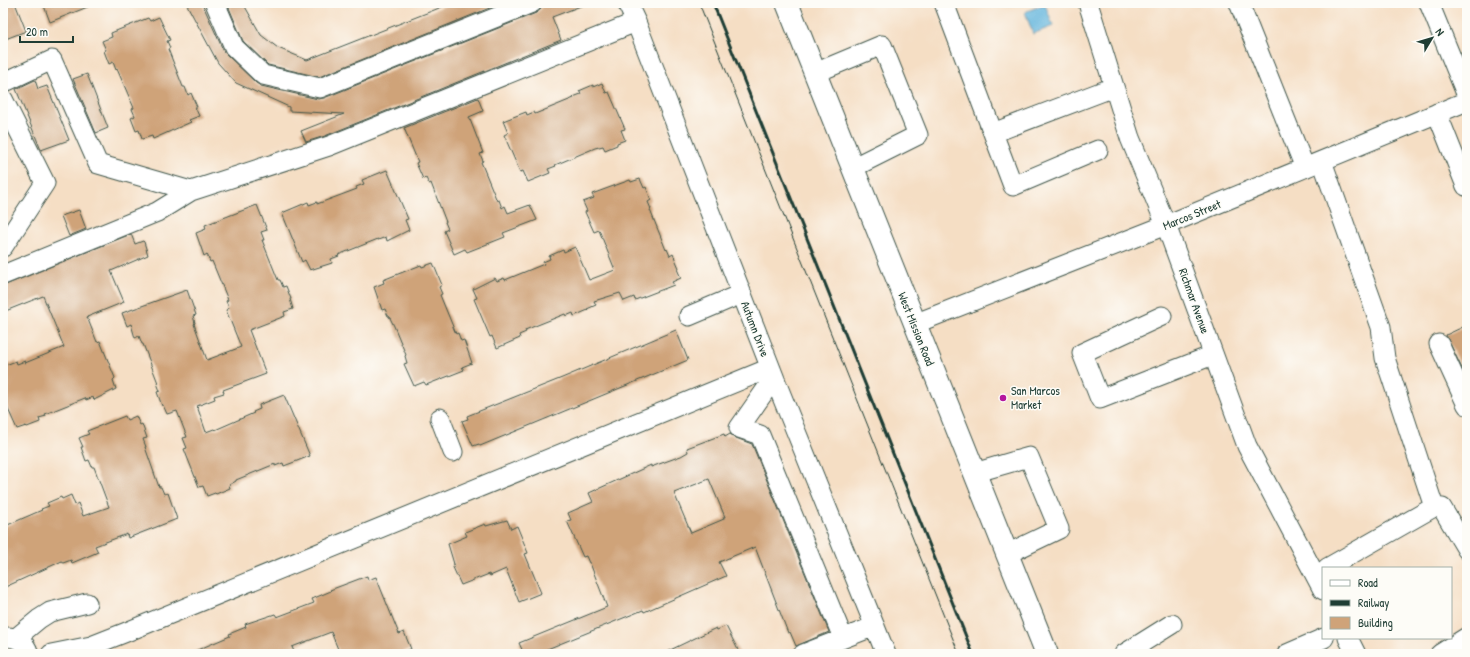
<svg xmlns="http://www.w3.org/2000/svg" width="1470" height="657" font-family="'Patrick Hand',sans-serif">
<rect width="100%" height="100%" fill="#fdfcf7"/>
<filter id="ink" filterUnits="userSpaceOnUse"><feTurbulence type="fractalNoise" baseFrequency=".025" numOctaves="2"/><feDisplacementMap in="SourceGraphic" scale="8" xChannelSelector="R" yChannelSelector="G"/><feConvolveMatrix kernelMatrix="1 2 1 2 8 2 1 2 1" color-interpolation-filters="sRGB"/></filter>
<filter id="wash" filterUnits="userSpaceOnUse"><feTurbulence type="fractalNoise" baseFrequency=".012" numOctaves="4" result="noise"/><feDisplacementMap in="SourceGraphic" scale="16" xChannelSelector="R" yChannelSelector="G"/><feGaussianBlur stdDeviation="0.9" result="paint"/><feColorMatrix in="noise" values="0 0 0 0 0 0 0 0 0 0 0 0 0 0 0 0 0 1.4 0 .05"/><feComposite in="paint" operator="in"/></filter>
<g filter="url(#wash)">
<rect width="100%" height="100%" fill="#f5dec4"/>
<!-- water -->
<path fill="#5fb3db" stroke="#3f7888" d="M 1045,4 L 1053,26 L 1033,34 L 1025,12 Z"/>
<g id="blocks">
<!-- building -->
<path fill="#cfa379" fill-rule="evenodd" d="M 3,3 L 15,3 L 26,31 L 3,40 Z
M 43,3 L 95,3 L 95,4 L 50,22 Z
M 186,3 L 202,3 L 224,52 L 256,83 L 261,86 L 318,99 L 324,98 L 536,13 L 541,9 L 543,3 L 586,4 L 552,17 L 561,40 L 325,136 L 306,142 L 301,131 L 344,114 L 289,111 L 289,107 L 236,83 L 218,63 Z
M 227,3 L 243,3 L 261,35 L 278,48 L 307,60 L 452,3 L 502,3 L 319,77 L 268,65 L 243,41 Z
M 159,17 L 170,40 L 167,41 L 170,48 L 168,49 L 183,87 L 185,87 L 188,95 L 191,93 L 197,107 L 195,107 L 199,116 L 189,120 L 191,122 L 153,139 L 152,136 L 142,139 L 139,130 L 136,131 L 131,118 L 135,116 L 132,109 L 134,108 L 117,69 L 116,70 L 113,62 L 109,64 L 104,51 L 106,50 L 102,41 L 112,37 L 111,33 L 148,18 L 150,21 Z
M 87,74 L 108,128 L 96,133 L 73,79 Z
M 35,80 L 38,89 L 47,86 L 69,140 L 41,150 L 16,89 Z
M 602,83 L 606,93 L 609,92 L 625,129 L 621,130 L 625,140 L 617,143 L 617,145 L 605,150 L 603,146 L 595,148 L 555,165 L 556,166 L 548,169 L 550,173 L 528,182 L 523,171 L 520,172 L 504,135 L 508,133 L 503,121 L 526,112 L 527,115 L 534,112 L 535,114 L 574,98 L 573,97 L 581,94 L 579,91 L 593,85 L 593,87 Z
M 478,98 L 483,111 L 469,117 L 483,153 L 480,154 L 483,161 L 481,162 L 497,201 L 499,200 L 502,208 L 505,206 L 508,213 L 530,205 L 537,220 L 503,233 L 505,237 L 467,252 L 465,249 L 454,254 L 444,231 L 448,229 L 445,222 L 446,222 L 431,183 L 429,184 L 426,178 L 423,179 L 416,163 L 418,162 L 404,128 Z
M 387,170 L 408,219 L 405,220 L 409,230 L 387,241 L 386,237 L 378,240 L 378,239 L 338,255 L 339,256 L 331,259 L 332,263 L 310,270 L 305,260 L 302,262 L 282,213 L 308,202 L 309,205 L 317,202 L 317,204 L 357,189 L 356,187 L 364,184 L 362,180 Z
M 640,179 L 644,188 L 646,187 L 651,200 L 648,202 L 651,209 L 650,210 L 666,250 L 667,249 L 670,256 L 673,254 L 679,268 L 677,269 L 681,278 L 672,282 L 674,285 L 635,300 L 634,297 L 624,301 L 620,293 L 594,301 L 596,305 L 587,309 L 588,310 L 574,316 L 573,313 L 566,316 L 565,314 L 525,330 L 526,332 L 519,335 L 520,338 L 497,348 L 492,336 L 490,337 L 474,299 L 477,298 L 473,289 L 495,278 L 497,281 L 504,278 L 505,280 L 544,264 L 543,262 L 550,259 L 549,256 L 563,250 L 564,252 L 575,247 L 589,280 L 615,270 L 599,230 L 594,232 L 585,212 L 587,211 L 583,202 L 594,198 L 592,194 L 630,180 L 631,182 Z
M 257,205 L 267,230 L 261,232 L 264,240 L 262,240 L 278,280 L 280,280 L 283,287 L 286,286 L 291,299 L 290,299 L 293,309 L 284,312 L 285,316 L 249,330 L 266,374 L 223,390 L 224,393 L 214,396 L 215,399 L 197,406 L 206,432 L 214,429 L 215,430 L 254,413 L 253,412 L 260,409 L 259,405 L 284,395 L 310,456 L 284,466 L 283,463 L 275,466 L 275,464 L 236,480 L 236,481 L 229,485 L 230,488 L 216,494 L 215,493 L 207,496 L 203,486 L 199,487 L 184,449 L 187,448 L 183,438 L 187,437 L 177,411 L 167,414 L 163,405 L 162,406 L 157,392 L 160,391 L 157,383 L 158,383 L 143,344 L 142,344 L 139,336 L 135,338 L 131,324 L 127,326 L 122,313 L 187,290 L 196,315 L 193,316 L 195,323 L 194,324 L 207,360 L 241,347 L 226,310 L 229,308 L 226,301 L 228,300 L 212,261 L 210,262 L 207,254 L 204,256 L 196,233 L 206,229 L 205,225 Z
M 79,210 L 86,229 L 69,236 L 61,216 Z
M 131,234 L 135,244 L 143,241 L 144,242 L 148,255 L 111,271 L 124,302 L 87,317 L 97,342 L 100,341 L 115,378 L 113,380 L 116,389 L 94,400 L 93,397 L 86,400 L 85,398 L 45,414 L 46,416 L 39,418 L 40,422 L 27,427 L 26,426 L 17,429 L 3,398 L 3,366 L 16,361 L 17,364 L 25,361 L 25,363 L 64,347 L 43,296 L 3,312 L 3,286 Z
M 433,263 L 442,285 L 439,287 L 442,294 L 440,295 L 456,334 L 458,333 L 461,341 L 464,340 L 472,363 L 462,367 L 464,370 L 426,385 L 424,382 L 414,386 L 404,364 L 407,363 L 405,356 L 406,355 L 394,326 L 389,316 L 388,316 L 385,309 L 382,310 L 374,287 L 384,283 L 383,280 L 421,265 L 422,267 Z
M 1467,325 L 1467,379 L 1446,335 Z
M 676,330 L 688,360 L 480,446 L 479,444 L 473,446 L 462,421 L 468,419 L 467,416 L 562,378 Z
M 125,416 L 127,420 L 136,416 L 140,425 L 142,424 L 147,438 L 143,439 L 146,447 L 145,447 L 159,487 L 161,487 L 164,494 L 168,493 L 177,519 L 128,538 L 127,534 L 95,546 L 98,552 L 72,563 L 71,560 L 63,563 L 62,561 L 3,588 L 3,527 L 42,510 L 41,509 L 49,506 L 47,503 L 61,497 L 62,499 L 71,495 L 75,505 L 78,503 L 83,516 L 109,507 L 94,467 L 92,467 L 89,460 L 86,461 L 81,447 L 83,447 L 79,438 L 89,434 L 87,431 Z
M 724,434 L 725,437 L 730,434 L 736,438 L 752,444 L 829,632 L 796,646 L 790,632 L 788,633 L 755,547 L 719,562 L 726,576 L 644,612 L 643,610 L 535,654 L 524,654 L 519,643 L 607,607 L 590,563 L 589,563 L 586,556 L 583,557 L 567,521 L 571,520 L 568,513 L 593,502 L 589,493 L 651,465 L 651,467 L 681,456 L 688,452 L 687,448 ZM 709,479 L 725,517 L 723,517 L 724,519 L 691,533 L 674,493 Z
M 507,520 L 511,529 L 517,526 L 528,553 L 525,554 L 541,593 L 519,602 L 506,569 L 490,576 L 489,574 L 461,585 L 452,565 L 454,564 L 448,544 L 467,536 L 465,532 L 485,524 L 486,526 Z
M 367,576 L 368,580 L 376,577 L 399,634 L 404,632 L 411,649 L 398,654 L 340,654 L 331,632 L 292,647 L 295,654 L 188,654 L 230,636 L 229,634 L 246,627 L 245,624 L 275,614 L 277,617 L 314,603 L 312,599 L 331,591 L 330,590 Z
M 726,626 L 740,654 L 662,654 L 716,628 L 717,630 Z"/>
</g>
</g>
<g filter="url(#ink)">
<use href="#blocks" fill-opacity="0" stroke="#3f554a" stroke-width="1"/>
<g fill="none" stroke-linecap="round" stroke-linejoin="round">
<defs>
<path id="minor" d="M 215,3 L 234,47 L 263,75 L 320,88 L 532,3
M 627,3 L 636,22 L 778,387 L 886,654
M 944,3 L 993,133
M 1088,3 L 1130,138 L 1166,225 L 1247,446 L 1323,590
M 1239,3 L 1305,168
M 1429,3 L 1467,96
M 815,73 L 882,45 L 918,135 L 852,168
M 3,83 L 52,60 L 98,164 L 191,191
M 3,99 L 45,183 L 3,247
M 1437,113 L 1466,186
M 1098,150 L 1013,186 L 993,133 L 1114,87
M 1322,161 L 1381,327 L 1385,358 L 1434,507
M 3,275 L 157,212 L 191,191 L 329,146 L 636,22
M 689,316 L 741,294
M 1162,316 L 1082,353 L 1100,399 L 1213,355
M 914,324 L 1166,225 L 1467,101
M 1439,344 L 1467,405
M 774,378 L 739,428 L 760,435 L 843,638
M 440,418 L 453,452
M 974,473 L 1029,457 L 1059,529 L 1007,554
M 1327,568 L 1434,507 L 1442,508 L 1467,550
M 3,637 C 16,636 25,641 29,654
M 16,638 L 39,619 L 50,612 L 87,603
M 1348,638 L 1356,654
M 51,654 L 91,646 L 124,633 L 770,368
M 803,654 L 875,626
M 1124,654 L 1172,624
M 1287,654 L 1324,638
M 1440,654 L 1467,637"/>
<path id="major" d="M 787,3 L 1047,654"/>
</defs>
<!-- minor casing -->
<use href="#minor" stroke="#3f554a" stroke-width="21"/>
<!-- major casing -->
<use href="#major" stroke="#3f554a" stroke-width="24"/>
<!-- minor -->
<use href="#minor" stroke="#fff" stroke-width="19"/>
<!-- major -->
<use href="#major" stroke="#fff" stroke-width="22"/>
<!-- tram -->
<path stroke="#1f3d34" stroke-width="1" d="M 699,3 L 959,654"/>
<!-- rail -->
<path stroke="#1f3d34" stroke-width="3" d="M 713,3 L 973,654"/>
</g>
</g>
<!-- markers -->
<circle fill="#b5179e" stroke="#fdfcf7" stroke-width="1.5" cx="1003" cy="398" r="4"/>
<g text-anchor="middle" stroke-width="3" stroke-linejoin="round" paint-order="stroke">
<!-- street labels -->
<g font-size="12" fill="#1f3d34" stroke="#fdfcf7">
<text transform="translate(1192 215) rotate(-22)" y="4">Marcos Street</text>
<text transform="translate(1194 301) rotate(70)" y="4">Richmar Avenue</text>
<text transform="translate(755 329) rotate(69)" y="4">Autumn Drive</text>
<text transform="translate(916 329) rotate(68)" y="4">West Mission Road</text>
</g>
<!-- poi labels -->
<g font-size="12" fill="#1f3d34" stroke="#fdfcf7" text-anchor="start">
<text x="1011" y="395">San Marcos<tspan x="1011" dy="14">Market</tspan></text>
</g>
</g>
<!-- margin -->
<rect width="1470" height="657" fill="none" stroke="#fdfcf7" stroke-width="16"/>
<!-- legend -->
<rect x="1322" y="567" width="130" height="72" fill="#fdfcf7" stroke="#a4b0a9"/>
<rect x="1330" y="580" width="20" height="6" fill="#ffffff" stroke="#a4b0a9"/>
<text x="1358" y="587" font-size="12" fill="#1f3d34">Road</text>
<rect x="1330" y="600" width="20" height="6" fill="#1f3d34" stroke="#a4b0a9"/>
<text x="1358" y="607" font-size="12" fill="#1f3d34">Railway</text>
<rect x="1330" y="617" width="20" height="12" fill="#cfa379" stroke="#a4b0a9"/>
<text x="1358" y="627" font-size="12" fill="#1f3d34">Building</text>
<!-- north arrow -->
<g transform="translate(1432 38) rotate(52)" stroke="#fdfcf7" stroke-width="3" paint-order="stroke">
<path d="M0-3L7 15L0 10L-7 15Z" fill="#1f3d34"/>
<text y="-6" font-size="11" font-weight="bold" text-anchor="middle" fill="#1f3d34">N</text>
</g>
<!-- scale -->
<path d="M20 36v6h53v-6" fill="none" stroke="#1f3d34" stroke-width="2"/>
<text x="26" y="36" font-size="12" fill="#1f3d34" stroke="#fdfcf7" stroke-width="3" paint-order="stroke">20 m</text>
</svg>
